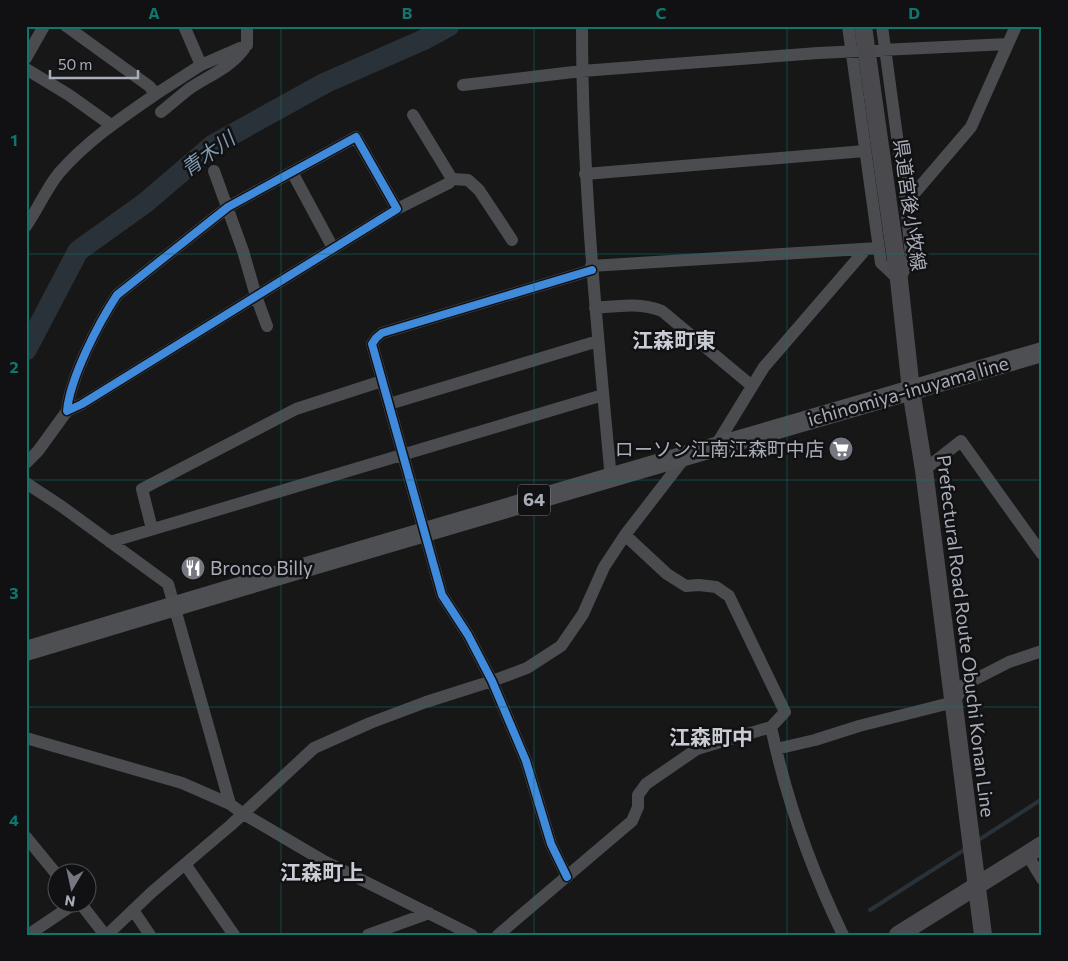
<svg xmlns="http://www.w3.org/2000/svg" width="1068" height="961" font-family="Commissioner,'Noto Sans JP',sans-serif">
<rect width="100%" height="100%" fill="#171717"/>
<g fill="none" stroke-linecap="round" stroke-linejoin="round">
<!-- stream -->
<path stroke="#2a3239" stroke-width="4" d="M 977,841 L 1042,799
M 870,910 L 967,848"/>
<!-- river -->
<path stroke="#2a3239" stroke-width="21" d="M 26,350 L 78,251 L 145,203 L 213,145 L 325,83 L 423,40 L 449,26"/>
<!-- street -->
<path stroke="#4b4c50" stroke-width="12" d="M 184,26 L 201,65
M 582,26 C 582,178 597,328 611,479
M 848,26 L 881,263 L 899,280 L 911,257 L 906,203 L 882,26
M 26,58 L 44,26
M 26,69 L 69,95 L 111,125
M 463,85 L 582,71 L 818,53 L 1008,44
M 156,94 L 201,65 L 247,45 L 247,26
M 161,112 C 171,104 180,96 189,89 C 208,76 230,68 244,49
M 356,137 L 397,209 L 82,404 L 67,411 C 70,378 98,324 117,295 L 228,207 Z
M 214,171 L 243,251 L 256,296 L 267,326
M 292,172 L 333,248
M 585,174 L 865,151
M 452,179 L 468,180 L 479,190 L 512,240
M 906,203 L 971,127 L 1016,26
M 397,209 L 449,183 L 452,179 L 413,115
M 26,226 C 38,209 46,189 59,173 C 87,141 121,118 156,94 L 149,86 L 66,26
M 591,266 L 878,248
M 595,308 C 618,306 640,302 662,311 L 752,386
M 389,404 L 598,341
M 715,447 L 764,367 L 866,249
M 26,463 L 38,451 L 67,411
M 924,470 L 961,441 L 1042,554
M 26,483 L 61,506 L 168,584 L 230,804 L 242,813 L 322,860 L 472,935
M 152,529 L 142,489 L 296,409 L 382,381
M 110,542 L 603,395
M 771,727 C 786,798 811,869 843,935
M 26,738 L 182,783 L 230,804
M 776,749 L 815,740 L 859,726 L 954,702 L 964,685 L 1009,662 L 1042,651
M 26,837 L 58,876
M 1027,854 L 1042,879
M 185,864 L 234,935
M 567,877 L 551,844 L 526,761 L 492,681 L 468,635 L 442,595 L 372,344 L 376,338 L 382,333 L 592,270
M 81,904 L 105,935
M 133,910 L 150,935
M 28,935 L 74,904
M 107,935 L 152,892 L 231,825 L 314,748 L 370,723 L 426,702 L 492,681 L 527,668 L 561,646 L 583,614 L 604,567 L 625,535 L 686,456
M 368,935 L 429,913
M 498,935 L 632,821 L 638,807 L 638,795 L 646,784 L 697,749 L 771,727 L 785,712 L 729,596 L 716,587 L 699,585 L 686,586 L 667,574 L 625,535"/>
<!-- secondary -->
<path stroke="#4a4a4e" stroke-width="18" d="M 892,231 L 899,280 L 911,390 L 924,470 L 983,935
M 898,935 L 1042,845"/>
<!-- primary -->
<path stroke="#4d4f52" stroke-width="20" d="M 26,651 C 364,548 703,451 1042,352"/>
<!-- secondary-bridge -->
<path stroke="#4a4a4e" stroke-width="18" d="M 863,26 L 892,231"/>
<defs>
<path id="cycleway" d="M 356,137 L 397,209 L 82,404 L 67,411 C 70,378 98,324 117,295 L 228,207 Z
M 567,877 L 551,844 L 526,761 L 492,681 L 468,635 L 442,595 L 372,344 L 376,338 L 382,333 L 592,270"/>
</defs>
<!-- cycleway casing -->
<use href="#cycleway" stroke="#111113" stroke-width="11"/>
<!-- cycleway -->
<use href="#cycleway" stroke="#408adc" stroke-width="8"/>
</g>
<!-- grid -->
<path fill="none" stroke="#0f766e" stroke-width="1" stroke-opacity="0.55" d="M 281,26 L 281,935M 534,26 L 534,935M 787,26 L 787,935M 26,254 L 1042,254M 26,480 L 1042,480M 26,707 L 1042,707"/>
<!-- icons -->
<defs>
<symbol id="supermarket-disc" viewBox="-11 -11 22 22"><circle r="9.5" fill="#757880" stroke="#111113"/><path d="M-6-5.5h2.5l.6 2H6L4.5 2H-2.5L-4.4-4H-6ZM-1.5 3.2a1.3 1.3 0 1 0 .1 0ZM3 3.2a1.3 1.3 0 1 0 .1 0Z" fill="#fff"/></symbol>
<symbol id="restaurant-disc" viewBox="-11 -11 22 22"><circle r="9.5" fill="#757880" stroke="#111113"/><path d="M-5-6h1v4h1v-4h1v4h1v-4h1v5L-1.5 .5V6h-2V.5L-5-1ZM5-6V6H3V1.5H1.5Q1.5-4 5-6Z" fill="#fff"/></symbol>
</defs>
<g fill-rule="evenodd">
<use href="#supermarket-disc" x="827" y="435" width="28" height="28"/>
<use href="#restaurant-disc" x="179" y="554" width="28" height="28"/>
</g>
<g text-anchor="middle" stroke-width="5" stroke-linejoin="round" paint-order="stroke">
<!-- shield labels -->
<rect fill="#111113" stroke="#7b7e86" stroke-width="1" x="518" y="484.5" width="32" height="31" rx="4"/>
<g font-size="18" font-weight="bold" fill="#a8adb8">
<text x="534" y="506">64</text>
</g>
<!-- street labels -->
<g font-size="19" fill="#a8adb8" stroke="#111113">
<text transform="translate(910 205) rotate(82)" y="7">県道宮後小牧線</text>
<text transform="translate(908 391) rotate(-16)" y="7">ichinomiya-inuyama line</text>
<text transform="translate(966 636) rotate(83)" y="7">Prefectural Road Route Obuchi Konan Line</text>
</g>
<!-- poi labels -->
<g font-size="19" fill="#a8adb8" stroke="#111113" text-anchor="end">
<text x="824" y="456">ローソン江南江森町中店</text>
<text x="210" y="575" text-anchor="start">Bronco Billy</text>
</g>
<!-- water labels -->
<g font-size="20" font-style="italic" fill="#7f9bb3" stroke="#111113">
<text transform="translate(208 154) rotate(-36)" y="7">青木川</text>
</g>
<!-- quarter labels -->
<g font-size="21" font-weight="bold" fill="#c9ccd4" stroke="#111113">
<text x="674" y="348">江森町東</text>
<text x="711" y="745">江森町中</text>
<text x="322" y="880">江森町上</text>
</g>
</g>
<!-- border -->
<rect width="1068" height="961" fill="none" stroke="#111113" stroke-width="55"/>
<!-- north arrow -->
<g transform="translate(72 888) rotate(189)"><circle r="24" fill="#111113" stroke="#4d4f55"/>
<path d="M0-4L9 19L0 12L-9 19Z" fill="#757880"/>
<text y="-8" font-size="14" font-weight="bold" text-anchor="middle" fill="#a8adb8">N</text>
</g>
<!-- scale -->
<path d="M50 70v8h88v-8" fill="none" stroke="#a8adb8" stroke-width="2.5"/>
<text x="58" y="70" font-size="15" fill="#a8adb8" stroke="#111113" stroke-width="4" paint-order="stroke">50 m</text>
<rect x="28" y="28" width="1012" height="906" fill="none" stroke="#0f766e" stroke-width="2"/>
<g font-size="16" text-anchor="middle" font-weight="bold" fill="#0f766e">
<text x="154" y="19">A</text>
<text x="407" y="19">B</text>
<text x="661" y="19">C</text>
<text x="914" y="19">D</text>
<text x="14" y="146">1</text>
<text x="14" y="373">2</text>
<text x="14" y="599">3</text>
<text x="14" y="826">4</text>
</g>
</svg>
